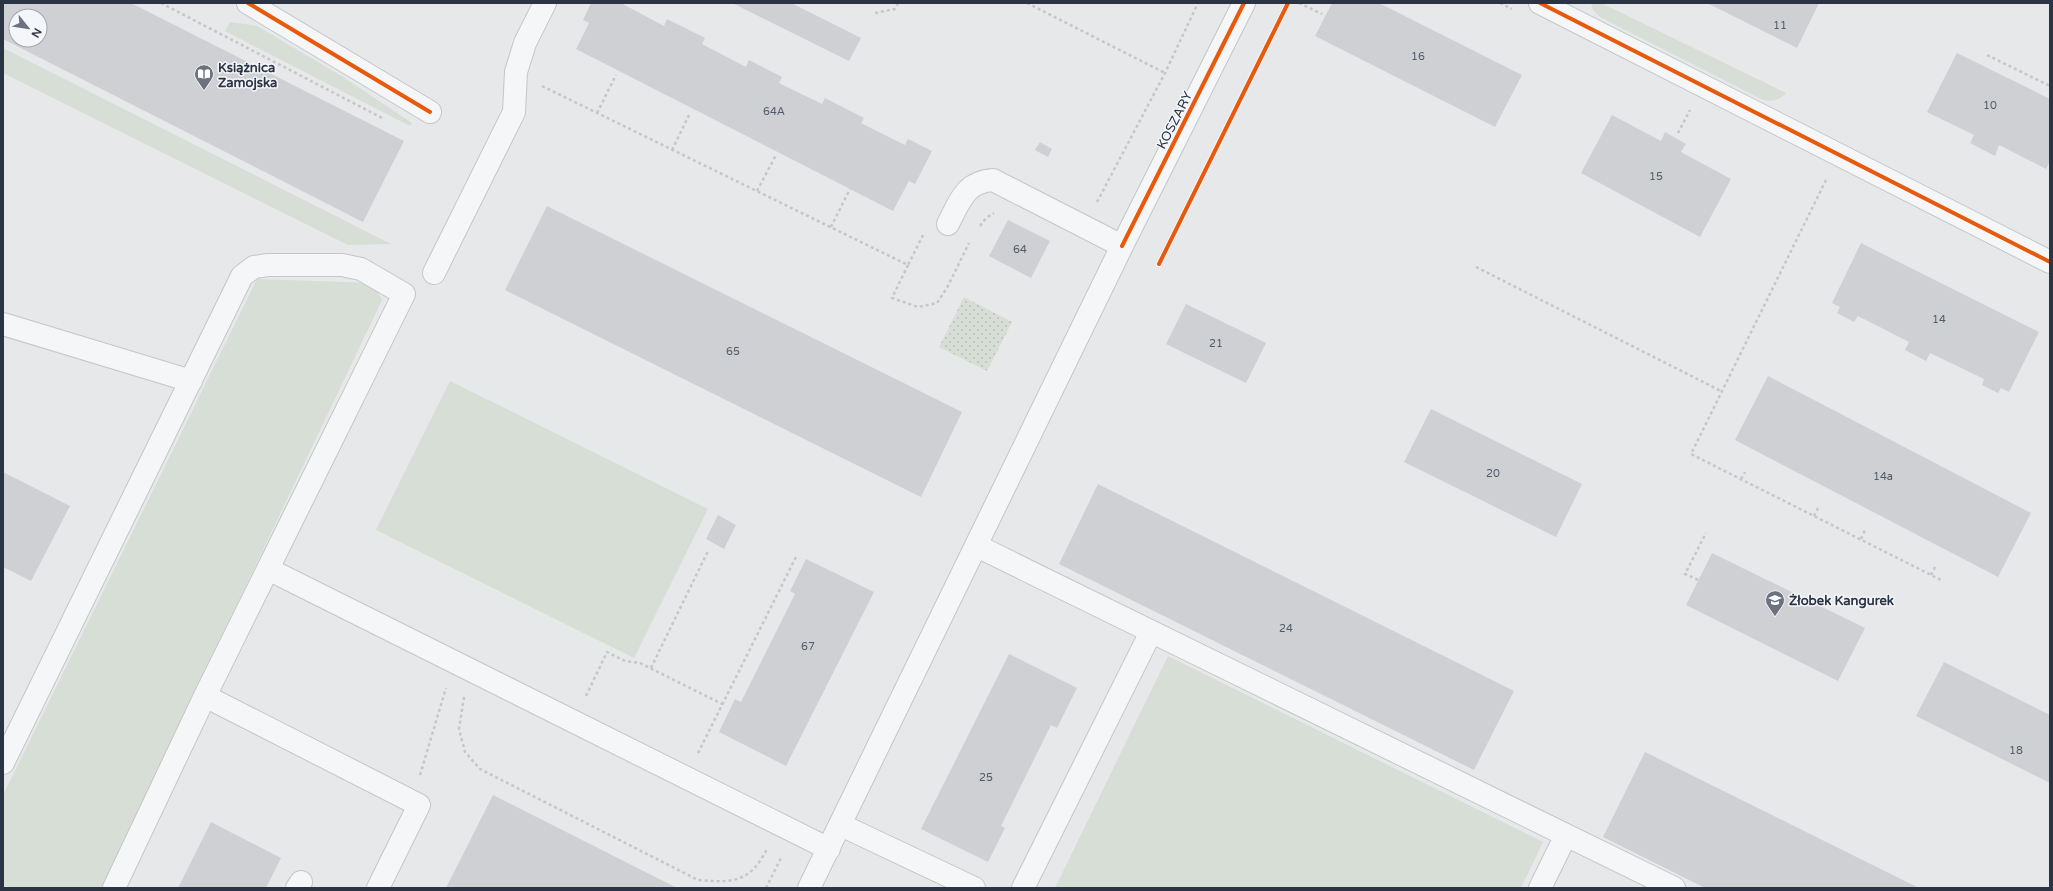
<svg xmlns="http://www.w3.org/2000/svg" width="2053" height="891" font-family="'Varela Round',sans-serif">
<defs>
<pattern id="park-dots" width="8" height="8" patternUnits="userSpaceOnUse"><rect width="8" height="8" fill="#d6ded6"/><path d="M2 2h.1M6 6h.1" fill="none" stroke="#b8bfb9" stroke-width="1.8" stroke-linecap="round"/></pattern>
</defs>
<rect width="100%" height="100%" fill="#e6e8ea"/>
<!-- green -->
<path fill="#d6ded6" d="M 1591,3 L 1601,3 L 1786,93 C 1780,100 1772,102 1763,100 L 1600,17 L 1593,10 Z
M 230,22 L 257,26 L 343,77 L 412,123 L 410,126 L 225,31 Z
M 3,48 L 391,244 L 348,245 L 3,73 Z
M 257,279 L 373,283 L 382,300 L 102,888 L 3,888 L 3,795 Z
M 450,381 L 708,509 L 634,658 L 376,530 Z
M 1168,656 L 1543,842 L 1521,888 L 1055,888 Z"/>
<!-- park -->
<path fill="url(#park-dots)" d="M 964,297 L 1012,322 L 987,371 L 939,347 Z"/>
<!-- building -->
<path fill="#ced0d3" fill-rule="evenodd" d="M 3,3 L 131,3 L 404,141 L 363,222 L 3,39 ZM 16,16 L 40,16 L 40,40 L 16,40 Z
M 591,3 L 621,3 L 664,26 L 667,19 L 705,38 L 702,44 L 746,67 L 749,60 L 782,77 L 779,83 L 822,104 L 825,98 L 864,118 L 861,123 L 905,145 L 908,139 L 932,151 L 915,184 L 909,181 L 893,211 L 576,49 L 589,23 L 583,20 Z
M 732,3 L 791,3 L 861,38 L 849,61 Z
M 1332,3 L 1379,3 L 1522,75 L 1495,127 L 1315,36 Z
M 1707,3 L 1819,3 L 1797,48 Z
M 1957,53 L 2050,99 L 2050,161 L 2046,169 L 1999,145 L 1995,156 L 1970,143 L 1974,135 L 1927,112 Z
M 1612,115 L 1661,141 L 1665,132 L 1686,144 L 1681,152 L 1731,179 L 1700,237 L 1581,173 Z
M 1040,142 L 1052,149 L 1048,157 L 1035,150 Z
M 547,206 L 962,412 L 921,497 L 505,290 Z
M 1008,220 L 1050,241 L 1031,278 L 989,256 Z
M 1861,243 L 2039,332 L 2009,392 L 2001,388 L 1998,393 L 1982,385 L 1984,379 L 1930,353 L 1926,361 L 1905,350 L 1909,342 L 1858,316 L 1854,322 L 1837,313 L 1840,307 L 1832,303 Z
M 1186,304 L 1266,343 L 1246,383 L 1166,344 Z
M 1768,376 L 2031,513 L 1998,577 L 1735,440 Z
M 1431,409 L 1582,484 L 1556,537 L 1404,462 Z
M 3,472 L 70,506 L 31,581 L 3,567 Z
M 1098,484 L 1514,691 L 1474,770 L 1059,564 Z
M 718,515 L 736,525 L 724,549 L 706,539 Z
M 1712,553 L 1865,628 L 1838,681 L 1686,605 Z
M 806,559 L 874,592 L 786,766 L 719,732 L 735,699 L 741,702 L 795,594 L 790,591 Z
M 1009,654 L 1077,688 L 1057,728 L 1051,725 L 1001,826 L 1005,828 L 988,862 L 921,829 Z
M 1944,662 L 2050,715 L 2050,783 L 1916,716 Z
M 1645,752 L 1919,888 L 1705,888 L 1603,837 Z
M 493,795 L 677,888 L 446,888 Z
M 211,822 L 281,858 L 266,888 L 178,888 Z"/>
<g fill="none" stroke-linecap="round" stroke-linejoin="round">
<defs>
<path id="minor" d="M 248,3 L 430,112
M 1540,3 L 2050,262
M 948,224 C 960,201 965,182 993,180 L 1122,246
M 434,273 L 514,112 L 516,72 L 525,43 L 545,3
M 3,324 L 191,381
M 977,546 L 1674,888
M 268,569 L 829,849
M 205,696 L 419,805 L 378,888
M 3,763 L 242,276 L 254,267 L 268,265 L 342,265 L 361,269 L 404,294 L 205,696 L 114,888
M 841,825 L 974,888
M 297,888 L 301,882
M 809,888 L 1122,246 L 1244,3
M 1023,888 L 1151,632
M 1540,888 L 1566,835"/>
</defs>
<!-- minor casing -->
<use href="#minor" stroke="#c4c6c8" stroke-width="24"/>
<!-- path -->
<path stroke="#c5c6ca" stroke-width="2.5" stroke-dasharray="3 3" stroke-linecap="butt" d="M 161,3 L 384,119
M 1027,3 L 1165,73
M 1299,3 L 1322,14
M 1500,3 L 1512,9
M 875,13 L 895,9 L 898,3
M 1987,55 L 2050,86
M 542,86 L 908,265 L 923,235
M 597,113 L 616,75
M 1678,133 L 1690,110
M 672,150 L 690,113
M 1826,180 L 1691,454 L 1943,581
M 757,191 L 776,155
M 1097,202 L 1165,73 L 1198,3
M 980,226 L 986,218 L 994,213
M 831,227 L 850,189
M 908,265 L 892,298 L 918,307 L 937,303 L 948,286 L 969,243
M 1476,267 L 1721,391
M 1741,479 L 1745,472
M 1814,516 L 1819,506
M 1861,539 L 1865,530
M 1931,575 L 1936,565
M 1698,580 L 1685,574 L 1706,533
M 651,668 L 708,551
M 586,696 L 607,652 L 625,661 L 640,663 L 722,704
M 464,697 L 459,729 L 465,752 L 480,769 L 698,880 C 732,883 750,883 767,849
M 698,753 L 796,557
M 420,775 L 446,688
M 766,888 L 782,856"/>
<!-- minor -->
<use href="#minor" stroke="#f5f6f7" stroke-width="22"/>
<defs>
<path id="cycleway" d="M 248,3 L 430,112
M 1540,3 L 2050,262
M 1122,246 L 1244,3
M 1159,264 L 1288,3"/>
</defs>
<!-- cycleway casing -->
<use href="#cycleway" stroke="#f4f6f9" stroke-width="6"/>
<!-- cycleway -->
<use href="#cycleway" stroke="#e8590c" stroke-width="4"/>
</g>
<!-- icons -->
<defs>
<symbol id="library-pin" viewBox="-11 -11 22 30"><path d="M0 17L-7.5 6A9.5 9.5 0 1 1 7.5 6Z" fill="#6c737f" stroke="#f4f6f9"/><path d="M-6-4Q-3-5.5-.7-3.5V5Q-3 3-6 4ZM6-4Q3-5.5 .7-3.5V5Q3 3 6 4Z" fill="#fff"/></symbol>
<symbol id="school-pin" viewBox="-11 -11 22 30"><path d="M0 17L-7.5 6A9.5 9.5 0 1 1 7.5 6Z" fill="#6c737f" stroke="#f4f6f9"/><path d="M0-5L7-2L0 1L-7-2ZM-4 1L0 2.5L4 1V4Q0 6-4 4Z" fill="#fff"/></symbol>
</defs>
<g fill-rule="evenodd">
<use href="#library-pin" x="193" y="63" width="22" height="30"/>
<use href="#school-pin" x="1764" y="589" width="22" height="30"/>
</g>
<g text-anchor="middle" stroke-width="3" stroke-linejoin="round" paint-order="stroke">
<!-- number labels -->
<g font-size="11" fill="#545c69">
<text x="1780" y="29">11</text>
<text x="1418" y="60">16</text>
<text x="1990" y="109">10</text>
<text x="774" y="115">64A</text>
<text x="1656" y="180">15</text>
<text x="1020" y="253">64</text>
<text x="1939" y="323">14</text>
<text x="1216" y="347">21</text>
<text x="733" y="355">65</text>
<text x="1493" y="477">20</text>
<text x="1883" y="480">14a</text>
<text x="1286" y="632">24</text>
<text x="808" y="650">67</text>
<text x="2016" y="754">18</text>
<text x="986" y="781">25</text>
</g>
<!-- poi labels -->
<g font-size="13" font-weight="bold" fill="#2b3445" stroke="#f4f6f9" text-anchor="start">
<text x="218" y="72">Książnica<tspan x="218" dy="15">Zamojska</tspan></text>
<text x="1789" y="605">Żłobek Kangurek</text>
</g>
<!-- street labels -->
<g font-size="13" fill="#2b3445" stroke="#f4f6f9">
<text transform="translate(1174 120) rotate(-63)" y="5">KOSZARY</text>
</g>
</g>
<!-- border -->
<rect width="2053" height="891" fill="none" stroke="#2b3445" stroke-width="8"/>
<!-- north arrow -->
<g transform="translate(28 28) rotate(120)"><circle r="19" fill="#f4f6f9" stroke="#a4a8b1"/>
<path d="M0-3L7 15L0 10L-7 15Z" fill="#6c737f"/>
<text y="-6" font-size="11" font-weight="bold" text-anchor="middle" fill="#2b3445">N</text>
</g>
</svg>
